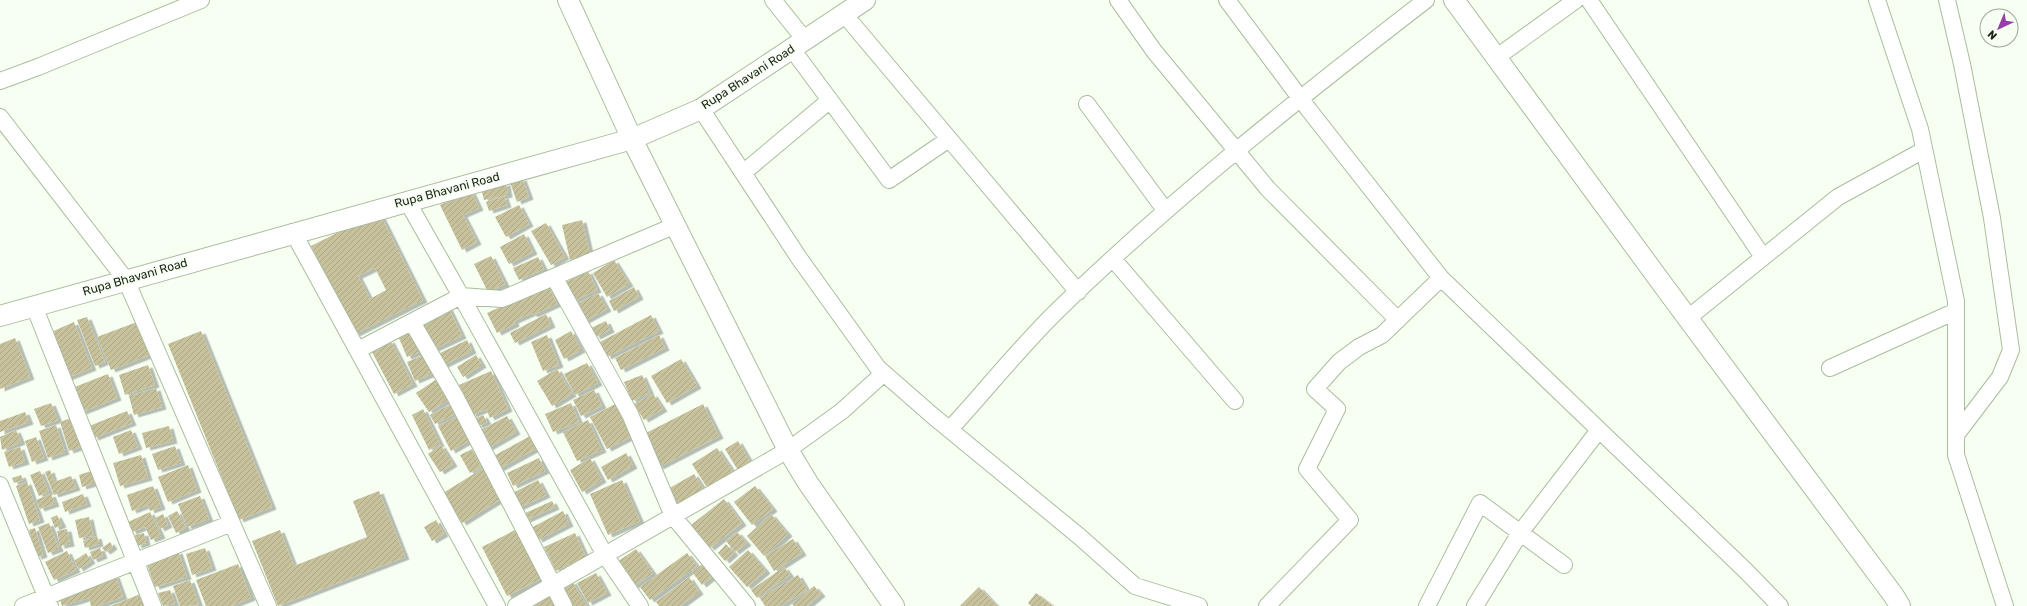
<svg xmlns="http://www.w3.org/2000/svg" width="2027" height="606" font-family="Rubik,sans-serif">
<defs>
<pattern id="building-hatch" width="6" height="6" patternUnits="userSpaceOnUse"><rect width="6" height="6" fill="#c7c19c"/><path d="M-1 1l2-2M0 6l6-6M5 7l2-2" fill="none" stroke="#aaa686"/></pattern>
<filter id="shadow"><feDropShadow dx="4.5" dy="2.5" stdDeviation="0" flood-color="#0004"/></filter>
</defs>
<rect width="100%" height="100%" fill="#f6fff1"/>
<!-- building -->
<path fill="url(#building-hatch)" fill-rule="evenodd" filter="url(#shadow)" d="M 522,178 L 529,197 L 517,202 L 510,182 Z
M 506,183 L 508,195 L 484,200 L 481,188 Z
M 471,191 L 479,208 L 463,215 L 477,242 L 462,250 L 440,205 Z
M 504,196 L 507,205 L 489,211 L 486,202 Z
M 519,205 L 529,224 L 506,237 L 495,217 Z
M 379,212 L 423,300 L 355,334 L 311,246 ZM 375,268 L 386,290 L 370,299 L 358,276 Z
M 582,220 L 590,255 L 570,260 L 562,225 Z
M 546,223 L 565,257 L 551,265 L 531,231 Z
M 524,234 L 533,252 L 509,264 L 500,247 Z
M 491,256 L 505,284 L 488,292 L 474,264 Z
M 538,257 L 544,269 L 519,280 L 513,268 Z
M 614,260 L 629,284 L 607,297 L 593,273 Z
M 588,271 L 597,290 L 574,301 L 564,283 Z
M 548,285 L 557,304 L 533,315 L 532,313 L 514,321 L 515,324 L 497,333 L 487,313 Z
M 634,287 L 639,297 L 614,311 L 609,301 Z
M 598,293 L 607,309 L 581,323 L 573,306 Z
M 448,307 L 462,336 L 430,351 L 416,322 Z
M 546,314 L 551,325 L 515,343 L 510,333 Z
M 651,315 L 659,331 L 607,357 L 600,342 Z
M 87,317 L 105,362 L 95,366 L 77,320 Z
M 606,321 L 610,330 L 596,337 L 591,328 Z
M 74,322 L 92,368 L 67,378 L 49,333 Z
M 137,322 L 150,355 L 111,370 L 97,337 Z
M 201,331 L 272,507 L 239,520 L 168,344 Z
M 411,331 L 420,352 L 407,357 L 398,336 Z
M 571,331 L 581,350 L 564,359 L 555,340 Z
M 547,335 L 559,365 L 543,371 L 531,342 Z
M 659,335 L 665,348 L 621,370 L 615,358 Z
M 15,338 L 30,377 L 0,389 L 0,344 Z
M 390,340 L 413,384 L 394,394 L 371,350 Z
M 467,340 L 472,351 L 442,366 L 436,355 Z
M 428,353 L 436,372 L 415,381 L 407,362 Z
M 476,355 L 482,365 L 463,377 L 457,367 Z
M 681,359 L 697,386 L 667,403 L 651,376 Z
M 587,363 L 598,383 L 575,395 L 564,374 Z
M 148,365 L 155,385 L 125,395 L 119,375 Z
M 557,369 L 572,394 L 552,406 L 537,381 Z
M 491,371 L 508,409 L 490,418 L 486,409 L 472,415 L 459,385 Z
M 108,374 L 117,398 L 82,412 L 72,388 Z
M 642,375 L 650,393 L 632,401 L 624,382 Z
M 440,377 L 453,397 L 429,412 L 416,393 Z
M 156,388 L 162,407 L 134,415 L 129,396 Z
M 594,390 L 602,406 L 581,416 L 573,400 Z
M 653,394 L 663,409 L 644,420 L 634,404 Z
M 455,402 L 459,412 L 435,424 L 430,415 Z
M 619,402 L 636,434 L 607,449 L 590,417 Z
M 51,403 L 58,420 L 41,426 L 34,409 Z
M 571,403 L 579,422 L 553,432 L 545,414 Z
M 703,404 L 719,436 L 659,467 L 642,435 Z
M 423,409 L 440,444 L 429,450 L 412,415 Z
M 127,411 L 132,423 L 94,438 L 89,426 Z
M 25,412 L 29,422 L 0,432 L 0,421 Z
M 461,414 L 474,438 L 451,451 L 438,426 Z
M 483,415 L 487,422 L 478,426 L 475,419 Z
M 507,416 L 516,432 L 486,449 L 477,432 Z
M 71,418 L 81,447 L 69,451 L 60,422 Z
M 588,420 L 602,450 L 577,461 L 563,432 Z
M 56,425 L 65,452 L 48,458 L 39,431 Z
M 169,426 L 173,441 L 146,448 L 142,433 Z
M 16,430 L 21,442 L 2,450 L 0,437 Z
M 131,430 L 138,447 L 119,454 L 113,437 Z
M 530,436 L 537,448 L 497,470 L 490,458 Z
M 36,437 L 44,458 L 32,462 L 25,441 Z
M 738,441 L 752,465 L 739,472 L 725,449 Z
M 441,445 L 453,464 L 440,472 L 428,454 Z
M 175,446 L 181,463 L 158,470 L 152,454 Z
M 20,447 L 25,462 L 9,467 L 4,452 Z
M 717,448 L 733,472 L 708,489 L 692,464 Z
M 472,449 L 481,467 L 470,473 L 460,455 Z
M 626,453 L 633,466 L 608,480 L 601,467 Z
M 141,455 L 148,478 L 120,486 L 113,463 Z
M 539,458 L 545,471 L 513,486 L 507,473 Z
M 590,458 L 602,480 L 582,492 L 570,470 Z
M 188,465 L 197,490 L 168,502 L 158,477 Z
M 485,467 L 504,497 L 462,523 L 443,493 Z
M 50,470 L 54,482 L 71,476 L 76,488 L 54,495 L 45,472 Z
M 40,471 L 49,492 L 39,496 L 30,475 Z
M 91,471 L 95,483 L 82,487 L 79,475 Z
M 694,474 L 704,490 L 678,506 L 668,489 Z
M 21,475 L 23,480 L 14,483 L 12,478 Z
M 538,480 L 546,495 L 518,508 L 511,494 Z
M 622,480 L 640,521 L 608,535 L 590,494 Z
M 27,482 L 40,520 L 29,524 L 16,486 Z
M 153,486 L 161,507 L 150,511 L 148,505 L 132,511 L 127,495 Z
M 755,486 L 773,509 L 752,525 L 734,502 Z
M 379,491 L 405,557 L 278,606 L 252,541 L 280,530 L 294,566 L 367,537 L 353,501 Z
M 51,494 L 55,504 L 40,509 L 36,500 Z
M 83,494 L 87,504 L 65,512 L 62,502 Z
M 200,496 L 209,519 L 187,527 L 178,504 Z
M 724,499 L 742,523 L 710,548 L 691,525 Z
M 552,501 L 555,507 L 526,520 L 523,514 Z
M 177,511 L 186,528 L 176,533 L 168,516 Z
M 563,511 L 569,524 L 538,540 L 531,528 Z
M 150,512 L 161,536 L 151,540 L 145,527 L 132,532 L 128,522 Z
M 163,514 L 168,525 L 160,529 L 155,518 Z
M 771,514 L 788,534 L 764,556 L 747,536 Z
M 57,515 L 62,525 L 55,528 L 51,518 Z
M 89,517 L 93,536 L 79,538 L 75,520 Z
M 436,520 L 444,534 L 432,541 L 424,527 Z
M 49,523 L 59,549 L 48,553 L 38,527 Z
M 521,527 L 546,576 L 507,596 L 482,547 Z
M 35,528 L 43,555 L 37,557 L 29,530 Z
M 67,529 L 70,544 L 60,546 L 57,531 Z
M 737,532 L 747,543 L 735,552 L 726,541 Z
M 144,533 L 146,543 L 137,546 L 135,535 Z
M 575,533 L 586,557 L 556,571 L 544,547 Z
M 97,536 L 99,544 L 85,548 L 83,541 Z
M 793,539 L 802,553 L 774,571 L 765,556 Z
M 110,542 L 113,547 L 106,552 L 102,548 Z
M 726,544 L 734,553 L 725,561 L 718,553 Z
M 100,548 L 103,556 L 93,560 L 90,552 Z
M 205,548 L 212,568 L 192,575 L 186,554 Z
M 636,549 L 653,573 L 634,586 L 617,562 Z
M 748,550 L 766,571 L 747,587 L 729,567 Z
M 67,551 L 76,570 L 54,580 L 45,562 Z
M 178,551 L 187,577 L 155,587 L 146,562 Z
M 86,553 L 91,561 L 79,569 L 74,561 Z
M 687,553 L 697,566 L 650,600 L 640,587 Z
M 238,564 L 251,598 L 231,606 L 206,606 L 196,580 Z
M 703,564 L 712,577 L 702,585 L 692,572 Z
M 784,567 L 790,575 L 757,598 L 751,590 Z
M 596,573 L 607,593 L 588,603 L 577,583 Z
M 115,575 L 123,597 L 97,606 L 91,606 L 89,598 L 62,606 L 58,595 Z
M 798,575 L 807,590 L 780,606 L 765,606 L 760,598 Z
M 689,577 L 699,592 L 680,606 L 659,606 L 656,602 Z
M 190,580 L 199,605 L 180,606 L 173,586 Z
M 572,581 L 587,606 L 567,606 L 557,589 Z
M 814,586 L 821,594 L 807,606 L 794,606 L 792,604 Z
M 979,587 L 997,606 L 960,606 Z
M 170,590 L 175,604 L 163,606 L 158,593 Z
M 143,593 L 148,606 L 111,606 Z
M 1036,593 L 1053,606 L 1031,606 L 1028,603 Z
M 550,594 L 557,606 L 532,606 Z"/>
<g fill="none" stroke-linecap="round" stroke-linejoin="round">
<defs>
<path id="minor" d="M 773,0 L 805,40
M 1118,0 L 1154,51 L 1268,189 L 1398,320
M 1227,0 L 1309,110 L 1441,278 L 1746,571 L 1780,606
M 1589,0 L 1763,257
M 1877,0 L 1920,129 L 1956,301 L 1956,455 L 2005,606
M 1947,0 L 1962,64 L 1992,218 L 2011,350 L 2000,377 L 1956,435
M 844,14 L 1078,292
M 792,49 L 889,180 L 949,139
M 1497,57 L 1576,0
M 0,81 L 38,67 L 201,0
M 1087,104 L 1165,210
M 701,109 L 799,258 L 878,368 L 933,416 L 1080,537 L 1135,586 L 1199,606
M 0,117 L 126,280 L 268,606
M 743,173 L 830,100
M 293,232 L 497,606
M 1113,259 L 1235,401
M 554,277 L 630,414 L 673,516 L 747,606
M 461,296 L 605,555 L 640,606
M 461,296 L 502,299 L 676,225
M 34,306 L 153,606
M 1688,318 L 1838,197 L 1924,150
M 412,322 L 455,396 L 564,606
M 358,350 L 461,296 L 407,201
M 1830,368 L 1956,311
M 950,429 C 986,390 1020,347 1058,310 C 1173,198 1299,98 1426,0
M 0,485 L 50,606
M 23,606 L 232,523
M 516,606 L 788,450 L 842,411 L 884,373
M 1267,606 L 1350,520 L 1307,469 L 1337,409 L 1315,389 L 1339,362 L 1359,347 L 1382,335 L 1441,278
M 1427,606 L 1480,503 L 1564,565
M 1475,606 L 1520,533 L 1599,430"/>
<path id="tertiary" d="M 568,0 L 632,139 L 788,450 L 808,483 L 894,606
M 1454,0 L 1666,289 L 1894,596 L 1900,606
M 0,316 L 632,139 L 701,109 L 865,0"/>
</defs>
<!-- minor casing -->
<use href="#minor" stroke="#a9bd9d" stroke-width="18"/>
<!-- tertiary casing -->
<use href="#tertiary" stroke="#a9bd9d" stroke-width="22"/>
<!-- minor -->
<use href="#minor" stroke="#fff" stroke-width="16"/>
<!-- tertiary -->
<use href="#tertiary" stroke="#fff" stroke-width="20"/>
</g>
<g text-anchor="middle" stroke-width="4" stroke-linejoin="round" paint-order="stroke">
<!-- street labels -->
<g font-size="12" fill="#1b2317" stroke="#f6fff1">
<text transform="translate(748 77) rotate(-33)" y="4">Rupa Bhavani Road</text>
<text transform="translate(447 190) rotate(-15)" y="4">Rupa Bhavani Road</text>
<text transform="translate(135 277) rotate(-16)" y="4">Rupa Bhavani Road</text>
</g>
</g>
<!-- north arrow -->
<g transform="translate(1999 28) rotate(224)"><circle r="19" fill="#f6fff1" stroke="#9ea79a"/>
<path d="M0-3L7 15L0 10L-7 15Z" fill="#973eaa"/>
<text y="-6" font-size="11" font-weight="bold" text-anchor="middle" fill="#1b2317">N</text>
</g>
</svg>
